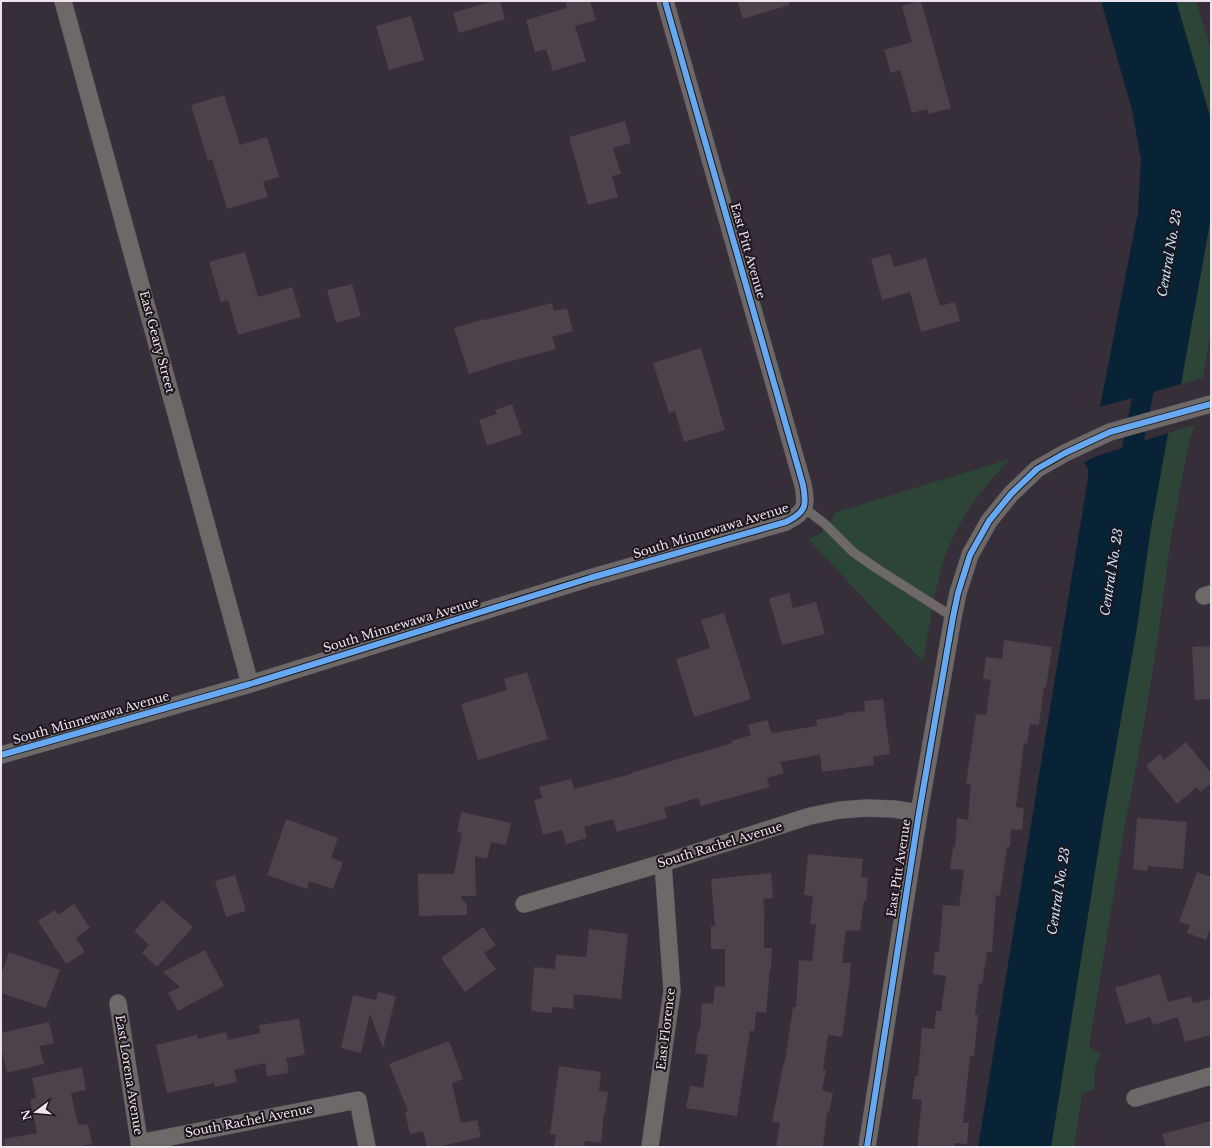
<svg xmlns="http://www.w3.org/2000/svg" width="1212" height="1148" font-family="'Libre Baskerville',serif">
<rect width="100%" height="100%" fill="#362e38"/>
<!-- green -->
<path fill="#2d4536" d="M 1176,1 L 1196,1 L 1211,50 L 1211,122 L 1210,116 Z
M 1211,217 L 1211,329 L 1203,378 L 1181,384 Z
M 1195,425 L 1190,438 L 1171,537 L 1159,630 L 1144,725 L 1125,825 L 1089,1046 L 1101,1054 C 1094,1066 1093,1076 1095,1089 L 1082,1093 L 1074,1147 L 1051,1147 L 1103,821 L 1137,627 L 1150,534 L 1168,433 Z
M 1010,459 C 980,490 955,524 942,566 C 933,597 929,630 923,662 L 808,539 C 822,535 830,525 836,512 Z"/>
<!-- water -->
<path fill="#082335" d="M 1101,1 L 1176,1 L 1210,116 L 1211,122 L 1211,217 L 1181,384 L 1100,407 L 1138,212 L 1141,159 L 1132,110 Z
M 1168,433 L 1150,534 L 1137,627 L 1103,821 L 1051,1147 L 978,1147 L 1088,478 L 1088,469 L 1084,462 L 1097,456 Z"/>
<g fill="none" stroke-linecap="round" stroke-linejoin="round">
<!-- canal -->
<path stroke="#082335" stroke-width="20" d="M 1128,470 L 1148,368"/>
</g>
<!-- building -->
<path fill="#4b424a" d="M 492,1 L 500,1 L 505,19 L 459,33 L 453,13 Z
M 565,1 L 590,1 L 596,20 L 575,26 L 586,61 L 553,71 L 546,49 L 535,52 L 526,20 L 567,8 Z
M 737,1 L 789,1 L 789,5 L 743,19 Z
M 919,1 L 921,1 L 951,108 L 929,114 L 927,109 L 912,113 L 900,70 L 891,73 L 884,50 L 912,42 L 902,6 Z
M 411,16 L 424,60 L 389,70 L 376,26 Z
M 224,95 L 240,145 L 267,137 L 279,177 L 263,182 L 268,197 L 227,209 L 212,159 L 208,161 L 191,105 Z
M 625,121 L 631,143 L 613,148 L 621,174 L 612,176 L 618,197 L 588,205 L 569,137 Z
M 245,252 L 258,297 L 292,287 L 301,317 L 238,335 L 228,300 L 221,302 L 209,262 Z
M 890,254 L 894,267 L 926,258 L 940,306 L 955,302 L 960,321 L 921,332 L 910,292 L 882,300 L 871,259 Z
M 352,284 L 361,316 L 336,323 L 327,290 Z
M 552,303 L 554,311 L 567,308 L 573,331 L 552,337 L 556,349 L 504,363 L 469,374 L 454,328 L 484,319 L 485,320 Z
M 701,348 L 725,430 L 684,442 L 675,411 L 669,413 L 653,363 Z
M 512,404 L 522,434 L 487,446 L 479,420 L 497,414 L 495,410 Z
M 789,593 L 793,608 L 816,602 L 825,634 L 782,645 L 769,598 Z
M 724,613 L 751,699 L 694,717 L 676,659 L 710,648 L 701,620 Z
M 1004,640 L 1052,647 L 1046,688 L 1044,687 L 1039,725 L 1030,724 L 1027,744 L 1024,743 L 1016,807 L 1024,808 L 1022,830 L 1011,829 L 1010,847 L 1007,847 L 1000,896 L 996,895 L 992,952 L 987,952 L 982,984 L 979,983 L 975,1015 L 978,1015 L 974,1056 L 970,1056 L 963,1123 L 969,1123 L 967,1144 L 955,1143 L 954,1147 L 917,1147 L 922,1100 L 912,1099 L 915,1076 L 918,1076 L 922,1028 L 934,1029 L 936,1011 L 941,1011 L 946,976 L 933,974 L 935,952 L 939,952 L 943,905 L 959,906 L 964,870 L 950,869 L 953,847 L 955,847 L 957,818 L 968,820 L 971,785 L 966,784 L 976,714 L 986,715 L 991,680 L 983,679 L 986,657 L 1002,659 Z
M 1211,646 L 1211,699 L 1195,700 L 1192,647 Z
M 527,672 L 548,739 L 478,760 L 461,704 L 507,690 L 504,679 Z
M 883,699 L 890,754 L 873,757 L 874,765 L 822,772 L 820,755 L 780,762 L 784,773 L 767,778 L 770,787 L 701,806 L 698,798 L 664,808 L 667,818 L 617,832 L 613,819 L 584,827 L 587,838 L 566,844 L 562,830 L 543,835 L 534,800 L 542,798 L 539,787 L 571,779 L 574,789 L 631,774 L 631,773 L 732,743 L 731,741 L 751,735 L 748,725 L 767,720 L 772,733 L 817,726 L 816,720 L 844,715 L 844,713 L 865,711 L 864,701 Z
M 1186,742 L 1211,773 L 1211,783 L 1200,792 L 1197,787 L 1177,804 L 1146,766 L 1160,754 L 1164,760 Z
M 461,812 L 511,823 L 506,845 L 491,842 L 487,859 L 475,856 L 476,896 L 460,896 L 467,905 L 467,915 L 419,916 L 418,874 L 454,874 L 462,833 L 457,832 Z
M 1137,818 L 1187,822 L 1183,869 L 1148,866 L 1147,871 L 1133,869 Z
M 286,819 L 338,838 L 331,858 L 343,862 L 333,889 L 309,881 L 307,889 L 267,875 Z
M 808,854 L 863,859 L 861,877 L 868,878 L 866,901 L 864,901 L 860,931 L 846,930 L 842,963 L 851,963 L 849,986 L 842,1037 L 828,1035 L 823,1069 L 826,1070 L 822,1090 L 833,1093 L 829,1113 L 827,1112 L 823,1147 L 776,1147 L 780,1123 L 772,1122 L 784,1061 L 785,1062 L 793,1007 L 796,1007 L 799,960 L 812,961 L 816,924 L 810,924 L 813,896 L 804,895 Z
M 1197,872 L 1211,877 L 1211,926 L 1206,940 L 1187,933 L 1190,925 L 1179,922 Z
M 771,873 L 773,898 L 763,899 L 765,914 L 764,915 L 764,948 L 772,948 L 771,969 L 770,969 L 766,1013 L 756,1012 L 754,1031 L 750,1031 L 737,1116 L 686,1108 L 690,1086 L 703,1088 L 708,1055 L 695,1053 L 698,1031 L 700,1031 L 702,1003 L 713,1004 L 715,986 L 725,987 L 725,949 L 711,949 L 711,926 L 715,926 L 711,879 Z
M 235,875 L 246,911 L 226,917 L 215,881 Z
M 162,900 L 193,927 L 157,967 L 142,953 L 149,945 L 134,931 Z
M 74,904 L 90,928 L 76,938 L 85,952 L 66,964 L 38,921 L 55,910 L 58,915 Z
M 483,927 L 496,945 L 484,953 L 496,969 L 465,992 L 441,958 Z
M 589,929 L 628,934 L 621,999 L 574,994 L 573,1009 L 552,1007 L 552,1013 L 531,1011 L 534,967 L 555,969 L 556,955 L 586,957 Z
M 205,950 L 224,986 L 178,1011 L 168,993 L 180,987 L 163,972 Z
M 9,952 L 60,970 L 46,1008 L 1,993 L 1,976 Z
M 1160,974 L 1168,1002 L 1191,996 L 1193,1003 L 1211,999 L 1211,1035 L 1185,1042 L 1178,1017 L 1153,1025 L 1150,1017 L 1126,1024 L 1115,988 Z
M 378,992 L 396,996 L 383,1048 L 370,1014 L 361,1053 L 341,1048 L 353,995 L 376,1000 Z
M 299,1019 L 305,1055 L 286,1058 L 289,1073 L 267,1076 L 265,1063 L 234,1070 L 237,1082 L 215,1087 L 214,1083 L 167,1093 L 156,1045 L 197,1035 L 198,1039 L 226,1032 L 228,1040 L 260,1033 L 259,1025 Z
M 49,1022 L 54,1043 L 39,1046 L 44,1064 L 7,1073 L 1,1044 L 1,1033 Z
M 449,1041 L 463,1079 L 452,1083 L 461,1123 L 477,1120 L 481,1137 L 438,1147 L 427,1147 L 423,1131 L 410,1134 L 405,1112 L 408,1111 L 389,1064 Z
M 559,1066 L 601,1072 L 599,1091 L 608,1092 L 605,1113 L 604,1113 L 601,1143 L 585,1141 L 584,1147 L 554,1147 L 556,1135 L 550,1134 Z
M 82,1067 L 86,1090 L 71,1093 L 78,1125 L 88,1124 L 92,1144 L 75,1147 L 5,1147 L 4,1139 L 37,1133 L 30,1100 L 36,1098 L 32,1078 Z
M 1211,1121 L 1211,1147 L 1166,1147 L 1162,1134 Z"/>
<g fill="none" stroke-linecap="round" stroke-linejoin="round">
<defs>
<path id="service" d="M 804,508 L 825,524 L 853,552 L 876,568 L 953,617"/>
<path id="minor" d="M 63,1 L 250,684
M 1204,596 L 1211,594
M 1,755 L 250,684 L 590,578 L 786,522 C 806,512 807,506 803,485 L 665,1
M 524,904 L 663,863 L 810,816 L 840,810 L 867,808 L 894,809 L 919,813
M 118,1003 L 140,1147
M 1135,1098 L 1211,1076
M 139,1143 L 358,1100 L 367,1147
M 650,1147 L 672,991 L 663,863
M 867,1147 L 919,813 L 953,617 L 958,593 L 970,555 L 989,521 L 1011,494 L 1037,469 L 1065,453 L 1110,432 L 1211,404"/>
</defs>
<!-- service casing -->
<use href="#service" stroke="#524c54" stroke-width="10"/>
<!-- minor casing -->
<use href="#minor" stroke="#524c54" stroke-width="18"/>
<!-- service -->
<use href="#service" stroke="#6d6968" stroke-width="9"/>
<!-- minor -->
<use href="#minor" stroke="#6d6968" stroke-width="17"/>
<defs>
<path id="cycleway" d="M 1,755 L 250,684 L 590,578 L 786,522 C 806,512 807,506 803,485 L 665,1
M 867,1147 L 919,813 L 953,617 L 958,593 L 970,555 L 989,521 L 1011,494 L 1037,469 L 1065,453 L 1110,432 L 1211,404"/>
</defs>
<!-- cycleway casing -->
<use href="#cycleway" stroke="#1d161d" stroke-width="8"/>
<!-- cycleway -->
<use href="#cycleway" stroke="#66a8f1" stroke-width="6"/>
</g>
<g text-anchor="middle" stroke-width="4" stroke-linejoin="round" paint-order="stroke">
<!-- street labels -->
<g font-size="12" fill="#ece3ed" stroke="#1d161d">
<text transform="translate(748 251) rotate(74)" y="4">East Pitt Avenue</text>
<text transform="translate(157 342) rotate(75)" y="4">East Geary Street</text>
<text transform="translate(711 531) rotate(-17)" y="4">South Minnewawa Avenue</text>
<text transform="translate(401 625) rotate(-17)" y="4">South Minnewawa Avenue</text>
<text transform="translate(91 718) rotate(-16)" y="4">South Minnewawa Avenue</text>
<text transform="translate(720 845) rotate(-17)" y="4">South Rachel Avenue</text>
<text transform="translate(899 868) rotate(-81)" y="4">East Pitt Avenue</text>
<text transform="translate(666 1029) rotate(-83)" y="4">East Florence</text>
<text transform="translate(129 1075) rotate(81)" y="4">East Lorena Avenue</text>
<text transform="translate(249 1121) rotate(-11)" y="4">South Rachel Avenue</text>
</g>
<!-- water labels -->
<g font-size="13" font-style="italic" fill="#c6e6ff" stroke="#1d161d">
<text transform="translate(1169 253) rotate(-80)" y="5">Central No. 23</text>
<text transform="translate(1111 572) rotate(-81)" y="5">Central No. 23</text>
<text transform="translate(1058 891) rotate(-81)" y="5">Central No. 23</text>
</g>
</g>
<!-- border -->
<rect width="1212" height="1148" fill="none" stroke="#ece3ed" stroke-width="4"/>
<!-- north arrow -->
<g transform="translate(36 1112) rotate(254)" stroke="#1d161d" stroke-width="3" paint-order="stroke">
<path d="M0-3L7 15L0 10L-7 15Z" fill="#ece3ed"/>
<text y="-6" font-size="11" font-weight="bold" text-anchor="middle" fill="#ece3ed">N</text>
</g>
</svg>
